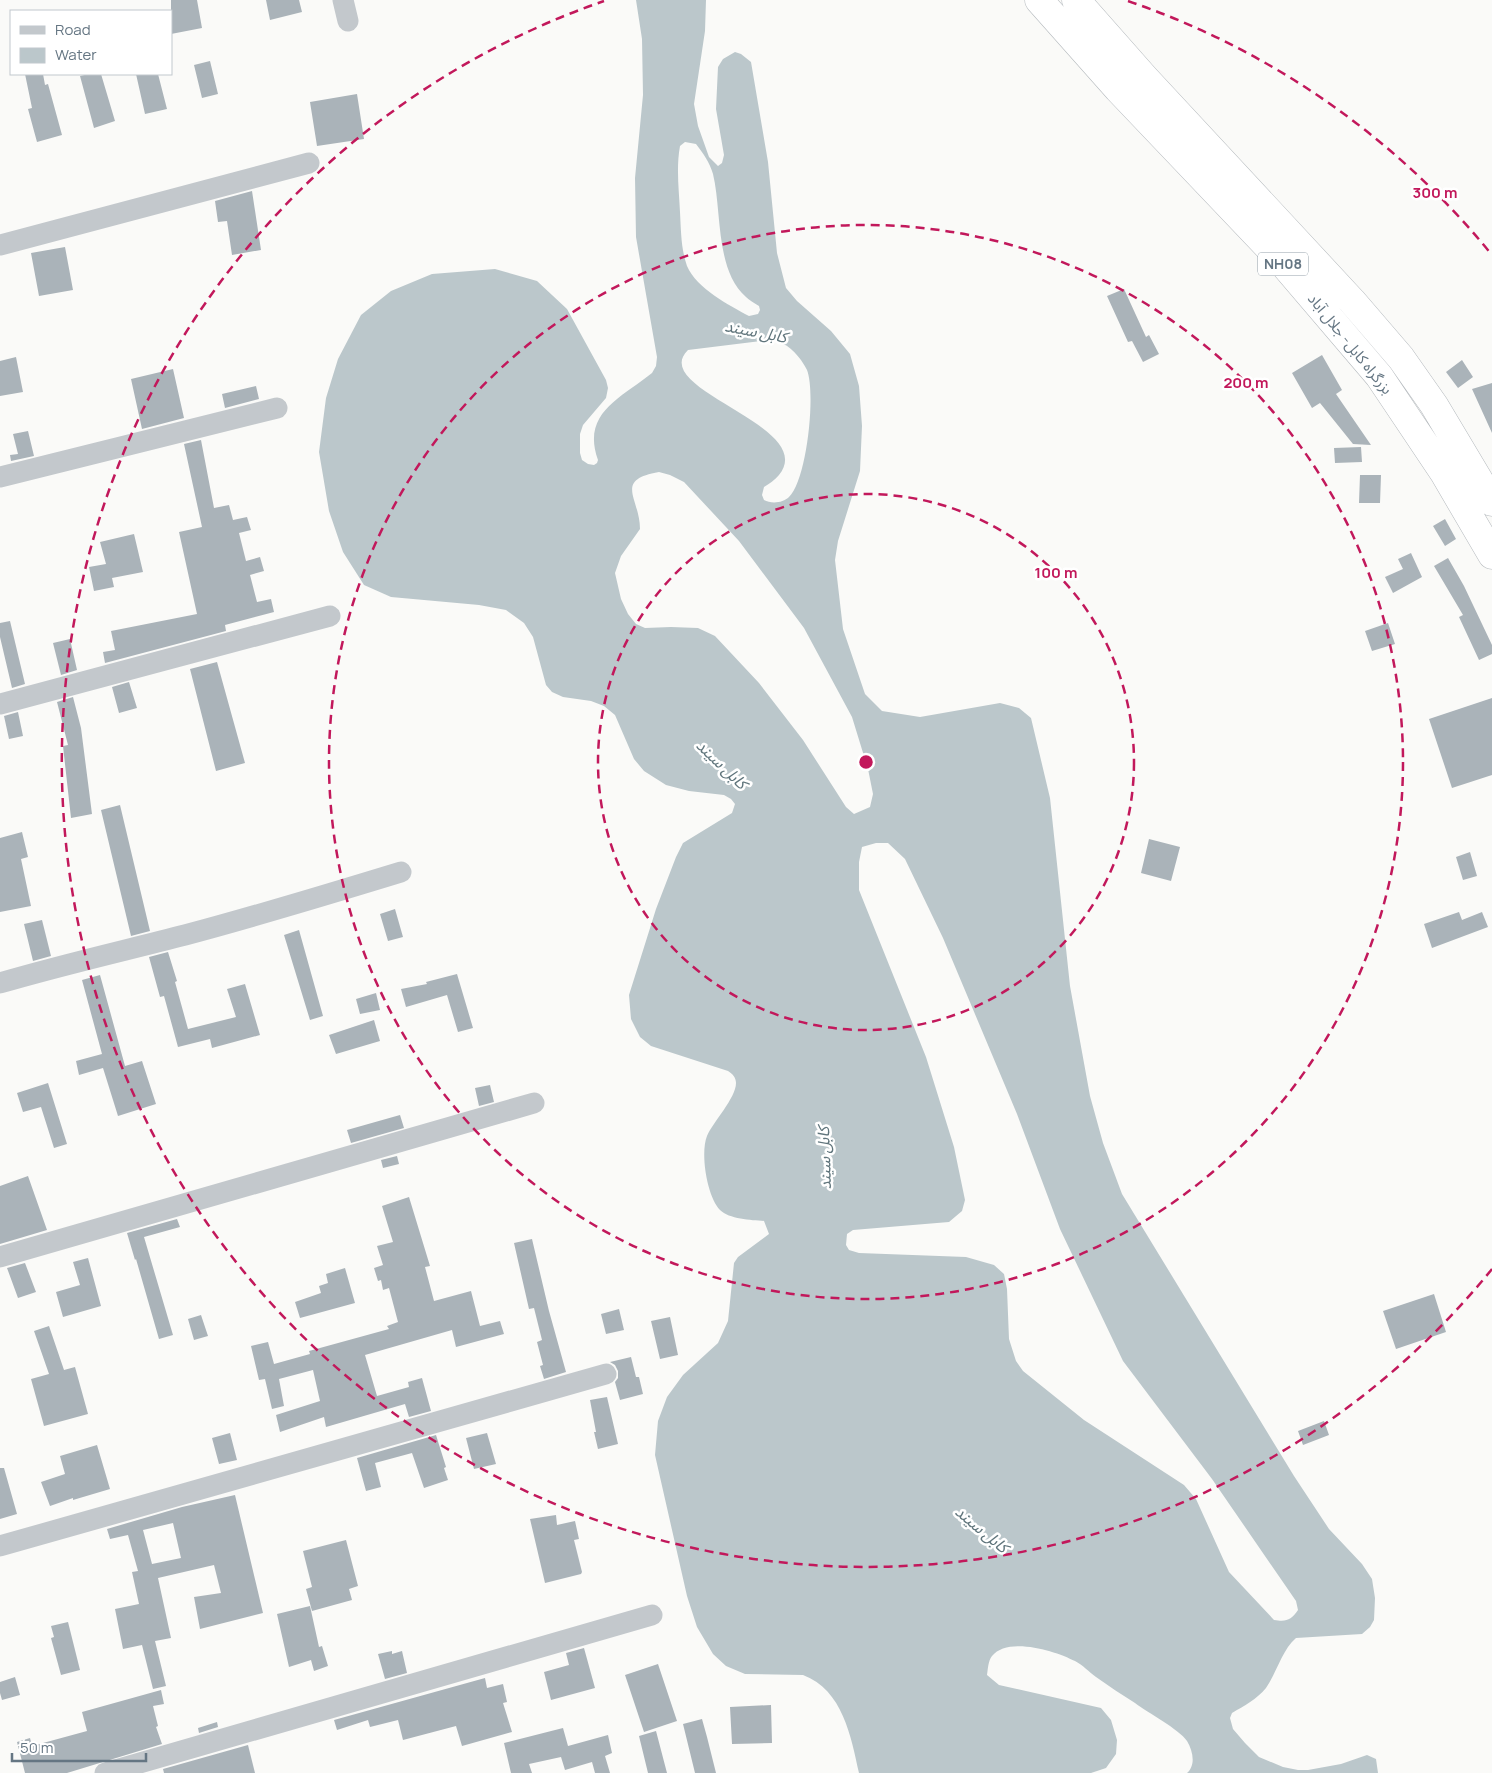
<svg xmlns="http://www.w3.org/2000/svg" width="1492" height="1773" font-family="Manrope,'Noto Sans Arabic',sans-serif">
<rect width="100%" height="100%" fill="#fafaf8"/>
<!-- water -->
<path fill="#bbc7cb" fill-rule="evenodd" d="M 636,0 L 706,0 L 705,31 L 694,104 L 698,126 L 709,157 L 718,166 L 722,163 L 724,155 L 716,109 L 718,67 L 723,59 L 735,52 L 741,54 L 751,62 L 768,162 L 777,253 L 786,288 L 797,301 L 831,331 L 850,354 L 859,386 L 862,426 L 860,471 L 838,541 L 835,560 L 843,629 L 865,694 L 882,711 L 920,717 L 1000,703 L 1019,708 L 1031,718 L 1050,798 L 1070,986 L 1090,1096 L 1103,1143 L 1122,1194 L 1294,1476 L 1329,1529 L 1362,1564 L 1372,1579 L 1375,1598 L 1374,1620 L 1370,1627 L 1362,1634 L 1296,1638 C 1282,1650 1277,1672 1266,1688 C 1257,1699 1244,1706 1232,1713 L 1230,1718 L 1233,1729 L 1245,1743 L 1259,1757 L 1283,1767 L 1298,1770 L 1308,1770 L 1341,1764 L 1367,1755 L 1376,1759 L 1378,1773 L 1187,1773 C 1196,1765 1193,1751 1187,1741 C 1179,1729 1148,1713 1135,1703 C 1122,1695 1109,1686 1096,1677 C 1089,1672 1083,1665 1075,1661 C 1056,1651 1008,1636 992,1656 C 988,1661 988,1669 987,1675 L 999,1685 L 1101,1708 L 1111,1720 L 1117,1740 L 1116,1754 L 1106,1768 L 1091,1773 L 859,1773 C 851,1737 843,1690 803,1675 L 745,1674 L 726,1666 L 713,1654 L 697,1627 L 687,1596 L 655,1455 L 658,1421 L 667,1397 L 683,1375 L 718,1343 L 728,1321 L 734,1263 L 738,1257 L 769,1234 L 764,1221 C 751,1220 729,1219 720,1210 C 707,1197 700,1153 707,1136 C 713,1122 736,1098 736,1083 C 736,1078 733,1074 728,1071 L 651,1046 L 640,1037 L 631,1019 L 629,995 L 656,909 L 676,857 L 683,843 L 732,813 L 735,804 L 731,799 L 724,795 L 689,791 L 666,785 L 644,771 L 634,759 L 615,715 L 604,706 L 591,701 L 563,697 L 552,692 L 546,685 L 533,637 L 524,623 L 506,610 L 479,605 L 391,597 L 364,585 L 343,552 L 329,511 L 319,452 L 326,398 L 338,359 L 361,315 L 391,291 L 432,274 L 495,269 L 537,281 L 567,309 L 606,380 L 608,388 L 606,398 L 583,425 L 580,434 L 580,453 L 582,460 L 588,464 L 594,465 L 597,463 L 598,460 C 581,413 621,398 652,373 L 656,366 L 657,357 L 636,237 L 635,178 L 643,95 L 642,39 ZM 685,142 L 696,144 C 703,153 710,163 713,174 C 722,211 715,270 746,297 C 749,300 754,303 759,306 L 760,310 L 758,314 L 749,316 C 729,305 697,289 687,266 C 681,249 681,230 680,212 C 679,190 676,168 680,146 ZM 761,341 C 767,342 775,341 781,343 C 791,346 803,361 807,370 C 816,393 807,480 789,497 C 783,503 771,504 764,500 L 762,495 L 764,487 C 769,484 775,480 779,475 C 819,425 647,390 688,350 ZM 659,472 L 670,475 L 684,482 L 739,541 L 804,628 L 852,717 L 868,769 L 873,794 L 870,807 L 854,814 L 846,807 L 803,740 L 759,683 L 715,636 L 698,628 L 671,627 L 645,628 L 636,624 L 628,614 L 621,599 L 615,573 L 621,556 L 640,529 C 640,498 613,480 659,472 ZM 876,843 L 888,843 L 905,859 L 943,938 L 1017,1114 L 1060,1229 L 1123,1361 L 1212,1479 L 1296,1601 L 1298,1610 C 1291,1620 1287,1622 1274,1620 L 1229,1572 L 1196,1499 L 1184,1485 L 1084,1420 L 1023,1371 L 1016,1361 L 1009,1339 L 1007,1289 L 1004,1274 L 994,1265 L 966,1257 L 859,1253 L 849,1250 L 846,1245 L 847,1234 L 853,1230 L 949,1222 L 962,1211 L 965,1200 L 954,1147 L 926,1057 L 859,890 L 859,862 L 862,847 Z"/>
<!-- building -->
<path fill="#aab3b9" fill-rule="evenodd" d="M 171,0 L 197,0 L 202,28 L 171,34 Z
M 266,0 L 299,0 L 302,12 L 270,20 Z
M 210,61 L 218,94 L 202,98 L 194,65 Z
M 25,74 L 43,74 L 45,85 L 48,84 L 62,135 L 37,142 L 28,109 L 32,108 Z
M 89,74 L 101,74 L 115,121 L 94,128 L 80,76 Z
M 136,74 L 158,74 L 167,109 L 145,114 Z
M 357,94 L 364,139 L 317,146 L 310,102 Z
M 252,191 L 261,250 L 232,255 L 227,221 L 218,222 L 215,201 Z
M 65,247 L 73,290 L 39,296 L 31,253 Z
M 1124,289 L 1146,337 L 1149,335 L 1159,354 L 1143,362 L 1132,341 L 1128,342 L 1107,296 Z
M 1322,355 L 1342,390 L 1336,394 L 1371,445 L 1353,444 L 1320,403 L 1312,408 L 1292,373 Z
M 16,357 L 23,392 L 0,396 L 0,361 Z
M 1462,360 L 1473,377 L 1458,388 L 1446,372 Z
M 173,369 L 184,418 L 142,429 L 131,379 Z
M 1492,383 L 1492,433 L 1472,389 Z
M 256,386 L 259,399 L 225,408 L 222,394 Z
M 28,431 L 34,456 L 11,461 L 10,455 L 18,454 L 13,434 Z
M 201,440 L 214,508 L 229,505 L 233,520 L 247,517 L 251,530 L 239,533 L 246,561 L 260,557 L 264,571 L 250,575 L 257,602 L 271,599 L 274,612 L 225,625 L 226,631 L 105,663 L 103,652 L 115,650 L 111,631 L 197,614 L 179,532 L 202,527 L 184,444 Z
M 1361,447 L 1362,462 L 1335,463 L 1334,448 Z
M 1360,475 L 1381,475 L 1380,503 L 1359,503 Z
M 1445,519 L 1456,539 L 1445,546 L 1433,526 Z
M 134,534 L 143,572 L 112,578 L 114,587 L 94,591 L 89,567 L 106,564 L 100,542 Z
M 1411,553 L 1422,577 L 1393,593 L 1385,577 L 1403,569 L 1398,559 Z
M 1448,558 L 1464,586 L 1492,645 L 1492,654 L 1479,660 L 1459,617 L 1463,615 L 1434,566 Z
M 10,621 L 25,684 L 12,688 L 0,637 L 0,623 Z
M 1388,623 L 1395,644 L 1372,651 L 1365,631 Z
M 70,639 L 77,670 L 61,675 L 53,643 Z
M 217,662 L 245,763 L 216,771 L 190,669 Z
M 129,682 L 137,708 L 119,713 L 112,687 Z
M 73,697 L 81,728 L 92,814 L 71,818 L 63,746 L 68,745 L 57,702 Z
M 1492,698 L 1492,775 L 1452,788 L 1429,719 Z
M 18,712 L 23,736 L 9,739 L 4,716 Z
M 120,805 L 150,931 L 131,936 L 101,810 Z
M 22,832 L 28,857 L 21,859 L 31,906 L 0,912 L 0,838 Z
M 1149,839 L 1180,847 L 1171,881 L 1141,873 Z
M 1470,852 L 1477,876 L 1463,880 L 1456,857 Z
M 395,909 L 403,937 L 388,941 L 380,914 Z
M 1459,912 L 1462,920 L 1482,912 L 1488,927 L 1432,948 L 1424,924 Z
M 42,920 L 51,956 L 33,961 L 24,924 Z
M 299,930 L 323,1016 L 310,1020 L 284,935 Z
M 168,952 L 177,981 L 175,982 L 188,1029 L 236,1017 L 227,989 L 245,984 L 260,1035 L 212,1048 L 210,1039 L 178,1047 L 164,996 L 160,997 L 149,957 Z
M 457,974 L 473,1028 L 458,1032 L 447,995 L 406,1007 L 401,989 L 427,984 L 426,982 Z
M 100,975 L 125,1066 L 142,1061 L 156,1104 L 118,1116 L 103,1068 L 79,1075 L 76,1061 L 102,1054 L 82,980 Z
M 376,993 L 380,1010 L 360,1014 L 356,999 Z
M 374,1020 L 380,1041 L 336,1054 L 329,1035 Z
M 48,1083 L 67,1144 L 54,1148 L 41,1107 L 23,1112 L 17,1093 Z
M 490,1085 L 494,1102 L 479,1106 L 475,1088 Z
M 400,1115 L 404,1128 L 351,1143 L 347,1130 Z
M 397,1156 L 399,1164 L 383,1168 L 381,1160 Z
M 28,1176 L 47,1230 L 0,1244 L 0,1186 Z
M 409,1197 L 430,1266 L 425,1267 L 434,1301 L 471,1291 L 480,1326 L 500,1321 L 504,1334 L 456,1347 L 452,1330 L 365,1355 L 377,1396 L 409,1387 L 408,1382 L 422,1378 L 431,1411 L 409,1417 L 405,1404 L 326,1427 L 324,1417 L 280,1432 L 276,1415 L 320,1401 L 313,1370 L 279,1379 L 284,1406 L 272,1409 L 265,1379 L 259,1380 L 251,1346 L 268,1342 L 274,1364 L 310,1354 L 309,1351 L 389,1329 L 387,1326 L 398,1322 L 389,1288 L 383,1290 L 381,1280 L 378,1281 L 374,1268 L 383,1265 L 377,1246 L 393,1242 L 382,1206 Z
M 177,1219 L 180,1227 L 144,1237 L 173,1335 L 159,1339 L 136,1259 L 135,1260 L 127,1233 Z
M 532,1239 L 549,1311 L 566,1372 L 544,1379 L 540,1366 L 543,1365 L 537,1342 L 542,1340 L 534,1308 L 529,1309 L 514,1243 Z
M 88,1258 L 101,1306 L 63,1317 L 56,1292 L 80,1285 L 73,1262 Z
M 25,1263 L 36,1292 L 18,1298 L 7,1268 Z
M 345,1268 L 355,1303 L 300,1318 L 295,1302 L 321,1293 L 319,1286 L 328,1283 L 326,1274 Z
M 1434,1294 L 1446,1332 L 1396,1349 L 1383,1311 Z
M 619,1309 L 624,1330 L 606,1334 L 601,1314 Z
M 201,1315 L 208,1336 L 194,1340 L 188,1319 Z
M 670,1317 L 678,1355 L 660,1359 L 651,1321 Z
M 49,1326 L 64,1370 L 75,1367 L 88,1414 L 44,1426 L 31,1379 L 49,1374 L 34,1331 Z
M 631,1357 L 636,1377 L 639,1377 L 643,1394 L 620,1400 L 615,1382 L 618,1378 L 618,1371 L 615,1365 L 610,1362 Z
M 607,1397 L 618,1444 L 598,1449 L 594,1432 L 596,1432 L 590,1400 Z
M 1324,1421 L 1329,1435 L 1303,1445 L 1298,1431 Z
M 230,1433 L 237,1460 L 219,1464 L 212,1438 Z
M 487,1433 L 496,1464 L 474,1469 L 466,1438 Z
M 436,1435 L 446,1467 L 444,1468 L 448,1480 L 424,1488 L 412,1453 L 375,1463 L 381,1487 L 366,1491 L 357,1458 Z
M 97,1445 L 110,1489 L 73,1500 L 73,1498 L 50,1506 L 41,1482 L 65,1474 L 60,1456 Z
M 0,1468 L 4,1468 L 17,1514 L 0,1519 Z
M 235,1495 L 263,1613 L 200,1629 L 194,1597 L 221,1593 L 214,1565 L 158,1578 L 171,1638 L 155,1641 L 166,1686 L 153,1689 L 142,1645 L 123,1649 L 115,1609 L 139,1604 L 132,1572 L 138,1571 L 128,1535 L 110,1539 L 107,1529 L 182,1507 ZM 173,1523 L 181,1558 L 152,1564 L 143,1530 Z
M 556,1515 L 557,1525 L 575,1521 L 579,1539 L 574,1540 L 582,1572 L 581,1574 L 545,1583 L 530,1519 Z
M 346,1540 L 358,1586 L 349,1589 L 352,1600 L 312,1611 L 306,1589 L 312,1587 L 303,1551 Z
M 310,1606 L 319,1647 L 322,1646 L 328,1666 L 314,1671 L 311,1660 L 289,1667 L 277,1614 Z
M 68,1622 L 80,1670 L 61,1675 L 51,1638 L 54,1637 L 51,1626 Z
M 584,1648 L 595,1688 L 551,1700 L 544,1672 L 569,1665 L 566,1653 Z
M 392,1651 L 392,1654 L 402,1651 L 407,1673 L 385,1679 L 378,1654 Z
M 658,1664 L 677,1721 L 644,1732 L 625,1675 Z
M 15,1677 L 20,1695 L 2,1700 L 0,1693 L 0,1682 Z
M 485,1678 L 487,1688 L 503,1684 L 507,1702 L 503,1703 L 512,1732 L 462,1746 L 456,1726 L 403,1740 L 398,1720 L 370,1727 L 368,1720 L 337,1730 L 334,1720 Z
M 161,1690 L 164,1704 L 153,1706 L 158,1726 L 156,1727 L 162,1744 L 67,1773 L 25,1773 L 17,1742 L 30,1738 L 32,1746 L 87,1731 L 82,1712 Z
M 771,1705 L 772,1743 L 732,1744 L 730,1707 Z
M 702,1719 L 707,1737 L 716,1773 L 695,1773 L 683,1724 Z
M 217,1722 L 218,1727 L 199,1733 L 198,1728 Z
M 563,1728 L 568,1746 L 608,1735 L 612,1753 L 605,1756 L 610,1773 L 595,1773 L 592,1762 L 565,1770 L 561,1757 L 529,1764 L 532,1773 L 511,1773 L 504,1743 Z
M 656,1731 L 667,1773 L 648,1773 L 639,1736 Z
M 248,1745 L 255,1773 L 164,1773 L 163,1769 Z"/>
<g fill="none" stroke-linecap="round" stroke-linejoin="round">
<defs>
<path id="highway" d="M 1039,0 L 1118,89 L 1275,254 L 1379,376 L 1444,473 L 1492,555
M 1076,0 L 1144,77 L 1352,301 L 1401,358 L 1434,405 L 1492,502"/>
</defs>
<!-- highway casing -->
<use href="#highway" stroke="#b4b9bd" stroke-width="29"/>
<!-- minor -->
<path stroke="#c3c8cc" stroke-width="21" d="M 343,0 L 348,21
M 0,245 L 309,163
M 0,477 L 277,408
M 0,704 L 330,616
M 0,983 C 61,965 123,951 185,935 C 257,916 329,894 401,872
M 0,1257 L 534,1103
M 0,1546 L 606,1374
M 105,1773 L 652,1615"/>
<!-- highway -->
<use href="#highway" stroke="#fff" stroke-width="28"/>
</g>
<!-- distance rings -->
<g fill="none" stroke="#c2185b" stroke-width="2.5" stroke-dasharray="9 6">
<circle cx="866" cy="762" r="268"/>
<circle cx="866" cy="762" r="537"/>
<path d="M1492 1269A805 805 0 1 1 604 1M1128 1A805 805 0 0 1 1492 255"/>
</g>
<g text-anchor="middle" stroke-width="5" stroke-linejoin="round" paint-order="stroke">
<!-- shield labels -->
<rect fill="#fff" stroke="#939fa8" stroke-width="1" x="1258" y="252.5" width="50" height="23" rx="4"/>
<g font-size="14" font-weight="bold" fill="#657683">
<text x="1283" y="269">NH08</text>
</g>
<!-- street labels -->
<g font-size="15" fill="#657683" stroke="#fff">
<text transform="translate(1350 344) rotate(51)" y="5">بزرگراه کابل- جلال آباد</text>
</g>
<!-- water labels -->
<g font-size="16" font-style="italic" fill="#60757c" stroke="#fff">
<text transform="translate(756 331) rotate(11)" y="6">کابل سيند</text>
<text transform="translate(722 764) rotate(44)" y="6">کابل سيند</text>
<text transform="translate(824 1158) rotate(-92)" y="6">کابل سيند</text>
<text transform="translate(982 1529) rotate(40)" y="6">کابل سيند</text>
</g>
</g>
<circle cx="866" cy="762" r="8" fill="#c2185b" stroke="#fff" stroke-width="2.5"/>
<g font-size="15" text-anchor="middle" font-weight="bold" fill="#c2185b" stroke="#fff" stroke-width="5" stroke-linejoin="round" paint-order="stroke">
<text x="1435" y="198">300 m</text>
<text x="1246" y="388">200 m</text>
<text x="1056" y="578">100 m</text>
</g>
<!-- legend -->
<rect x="10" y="10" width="162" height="65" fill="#ffffff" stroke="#c1c8cd"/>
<rect x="20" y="26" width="25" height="8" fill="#c3c8cc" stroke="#c1c8cd"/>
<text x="55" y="35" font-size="15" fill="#657683">Road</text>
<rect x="20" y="48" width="25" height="15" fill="#bbc7cb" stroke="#c1c8cd"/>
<text x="55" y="60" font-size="15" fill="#657683">Water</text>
<!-- scale -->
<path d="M12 1753v8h134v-8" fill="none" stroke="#657683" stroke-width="2.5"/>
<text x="20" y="1753" font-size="15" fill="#657683" stroke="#ffffff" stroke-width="4" paint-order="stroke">50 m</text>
</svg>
